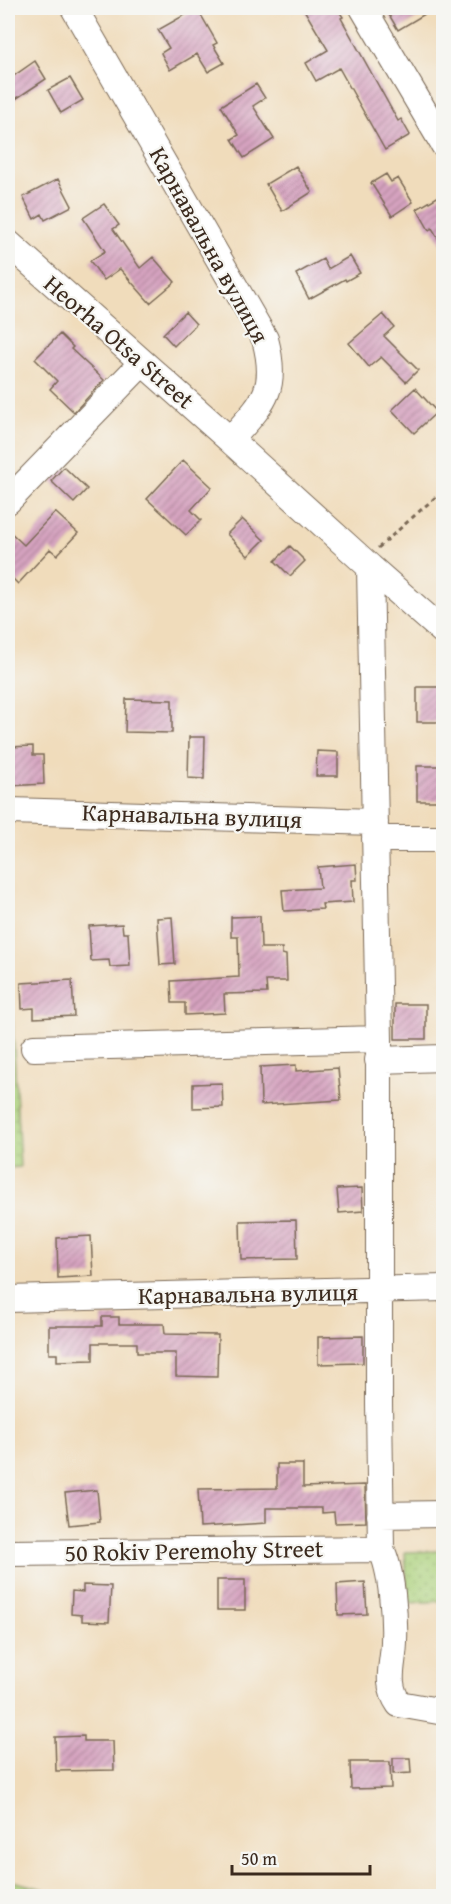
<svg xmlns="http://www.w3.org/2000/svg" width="451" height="1904" font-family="'Gentium Book Plus',serif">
<defs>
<pattern id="grass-dots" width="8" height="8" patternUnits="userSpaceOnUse" patternTransform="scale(1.5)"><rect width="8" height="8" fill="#acd17b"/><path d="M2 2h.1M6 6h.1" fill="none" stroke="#8daa64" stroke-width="1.8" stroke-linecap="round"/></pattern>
<pattern id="building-hatch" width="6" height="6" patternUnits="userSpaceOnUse" patternTransform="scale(1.5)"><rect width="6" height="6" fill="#d6a3c0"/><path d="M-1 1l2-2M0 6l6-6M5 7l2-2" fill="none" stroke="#af859b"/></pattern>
</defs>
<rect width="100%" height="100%" fill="#f6f6f2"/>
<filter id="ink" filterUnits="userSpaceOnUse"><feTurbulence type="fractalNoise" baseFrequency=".0167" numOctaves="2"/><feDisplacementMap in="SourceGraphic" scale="12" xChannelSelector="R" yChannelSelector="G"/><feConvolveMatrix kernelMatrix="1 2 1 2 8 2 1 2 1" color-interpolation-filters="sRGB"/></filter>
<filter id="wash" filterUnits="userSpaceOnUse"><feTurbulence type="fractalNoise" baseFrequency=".008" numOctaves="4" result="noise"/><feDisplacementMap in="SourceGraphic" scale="24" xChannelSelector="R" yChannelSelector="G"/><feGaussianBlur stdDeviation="1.35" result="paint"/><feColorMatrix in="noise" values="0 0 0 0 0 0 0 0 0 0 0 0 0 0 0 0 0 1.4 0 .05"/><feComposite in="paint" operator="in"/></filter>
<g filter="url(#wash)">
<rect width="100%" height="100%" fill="#f0dcbb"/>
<!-- grass -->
<path fill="url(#grass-dots)" stroke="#747e4c" stroke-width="1.5" d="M 8,933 L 20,1167 L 8,1168 Z
M 440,1551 L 443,1601 L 408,1603 L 405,1552 Z
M 8,1880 L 44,1889 L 45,1896 L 8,1896 Z"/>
<g id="blocks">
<!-- building -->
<path fill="url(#building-hatch)" d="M 197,8 L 217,43 L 213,45 L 224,63 L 208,72 L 197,54 L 170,70 L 161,53 L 169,48 L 158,30 Z
M 303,8 L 337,8 L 343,17 L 341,18 L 398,121 L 401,119 L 410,135 L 385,150 L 339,68 L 316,81 L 306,63 L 328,50 Z
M 385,8 L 435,8 L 398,30 Z
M 35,61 L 46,79 L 8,104 L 8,80 Z
M 70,78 L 83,100 L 61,113 L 48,90 Z
M 256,84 L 265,98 L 253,106 L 274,139 L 244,158 L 232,139 L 239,135 L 221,106 Z
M 296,166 L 312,192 L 282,211 L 266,184 Z
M 386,174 L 391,182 L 398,178 L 413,202 L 392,216 L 371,183 Z
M 58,179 L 72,206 L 45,220 L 42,214 L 34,219 L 23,197 Z
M 444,193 L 444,248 L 432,228 L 429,230 L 417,209 Z
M 104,204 L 119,225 L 113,229 L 140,268 L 153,257 L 175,282 L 150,303 L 120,269 L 104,280 L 90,261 L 105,251 L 83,218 Z
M 350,256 L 360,273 L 346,281 L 345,279 L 309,299 L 296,274 L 323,259 L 328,269 Z
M 185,312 L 196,324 L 174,346 L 163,334 Z
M 383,314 L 394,327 L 384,336 L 418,370 L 406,382 L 381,357 L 369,367 L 349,343 Z
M 60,334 L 73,347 L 71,349 L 104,380 L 74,412 L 50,389 L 57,381 L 35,359 Z
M 415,388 L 437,412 L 414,433 L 392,410 Z
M 183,460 L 212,487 L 191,510 L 201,520 L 186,535 L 147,499 Z
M 64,467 L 87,489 L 74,503 L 51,481 Z
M 55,512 L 78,533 L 57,555 L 50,549 L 18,584 L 8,574 L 8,530 L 24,545 Z
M 242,519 L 264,540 L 248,556 L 227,534 Z
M 290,546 L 305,561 L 290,576 L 275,561 Z
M 417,687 L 444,687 L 444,722 L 417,722 Z
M 126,699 L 172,700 L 172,733 L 125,732 Z
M 189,737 L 205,737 L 204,779 L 188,778 Z
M 33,746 L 33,755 L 43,755 L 44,784 L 8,786 L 8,747 Z
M 317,751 L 338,752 L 338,776 L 316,776 Z
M 417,766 L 444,766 L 444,801 L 417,801 Z
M 356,864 L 357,880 L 352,880 L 353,902 L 322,904 L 323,909 L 284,911 L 282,890 L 320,888 L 318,867 Z
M 260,916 L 261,948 L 282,948 L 282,954 L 286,955 L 287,981 L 266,981 L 267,993 L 224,994 L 225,1013 L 185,1015 L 185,1003 L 172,1003 L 171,981 L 239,977 L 238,937 L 231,937 L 231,917 Z
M 172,917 L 175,964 L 160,965 L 157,918 Z
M 122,924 L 123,933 L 128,933 L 130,966 L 110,967 L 109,960 L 91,961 L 89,926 Z
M 72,980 L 74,1016 L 34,1018 L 34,1008 L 22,1009 L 21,983 Z
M 395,1004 L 426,1004 L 426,1039 L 395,1039 Z
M 296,1065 L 296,1071 L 338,1068 L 341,1100 L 261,1105 L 260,1067 Z
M 222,1083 L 223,1107 L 193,1108 L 193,1084 Z
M 362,1188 L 363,1211 L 339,1213 L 337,1189 Z
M 296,1220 L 297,1259 L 241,1260 L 240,1221 Z
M 91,1236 L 93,1276 L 58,1278 L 57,1238 Z
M 102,1317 L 119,1317 L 119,1324 L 164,1324 L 165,1334 L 218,1335 L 217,1377 L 176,1376 L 176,1353 L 137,1353 L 137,1343 L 93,1343 L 93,1360 L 57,1361 L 57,1354 L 49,1354 L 49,1326 L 102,1326 Z
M 363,1336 L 363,1363 L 318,1364 L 318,1337 Z
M 277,1464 L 303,1464 L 303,1487 L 365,1485 L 366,1522 L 335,1523 L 334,1512 L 322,1513 L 322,1508 L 266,1508 L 266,1523 L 200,1527 L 198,1489 L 277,1488 Z
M 97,1490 L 100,1522 L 69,1525 L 65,1493 Z
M 217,1580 L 245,1580 L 245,1610 L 217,1610 Z
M 365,1582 L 367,1614 L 338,1615 L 337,1584 Z
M 83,1585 L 111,1586 L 109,1622 L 82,1621 L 82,1615 L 71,1614 L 72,1591 L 83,1592 Z
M 84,1736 L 84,1741 L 113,1741 L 114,1770 L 56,1771 L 55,1737 Z
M 393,1758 L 410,1758 L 411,1773 L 393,1774 Z
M 350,1762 L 390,1762 L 391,1788 L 351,1789 Z"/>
</g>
</g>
<g filter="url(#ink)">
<use href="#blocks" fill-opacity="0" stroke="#7a6855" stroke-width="1.5"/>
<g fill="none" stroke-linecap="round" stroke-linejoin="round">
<defs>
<path id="minor" d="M 74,8 L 265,339 C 279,391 263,403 230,440 L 370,567 L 379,1039 L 379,1404 L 381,1549 C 392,1570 395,1617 394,1641 C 394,1664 384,1682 399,1704 L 444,1712
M 363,8 L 444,145
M 8,243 L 230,440
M 8,501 L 142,363
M 370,567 L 444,632
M 10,811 L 375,822
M 375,839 L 444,839
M 34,1048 L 379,1039
M 378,1060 L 444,1058
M 8,1299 L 444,1288
M 380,1515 L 444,1514
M 8,1553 L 381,1549"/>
</defs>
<!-- minor casing -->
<use href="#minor" stroke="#7a6855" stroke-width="28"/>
<!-- path -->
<path stroke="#7a6855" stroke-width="3" stroke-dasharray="4.5 4.5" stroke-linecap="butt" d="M 378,548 L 439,494"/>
<!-- minor -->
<use href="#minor" stroke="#fff" stroke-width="26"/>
</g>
</g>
<g text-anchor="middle" stroke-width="4.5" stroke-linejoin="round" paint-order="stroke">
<!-- street labels -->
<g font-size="24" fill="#3b2a1e" stroke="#f6f6f2">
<text transform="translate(209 245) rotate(61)" y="8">Карнавальна вулиця</text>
<text transform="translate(119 342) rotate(41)" y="8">Heorha Otsa Street</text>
<text transform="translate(192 816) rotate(2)" y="8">Карнавальна вулиця</text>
<text transform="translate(248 1294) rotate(-1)" y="8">Карнавальна вулиця</text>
<text transform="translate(194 1551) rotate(-1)" y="8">50 Rokiv Peremohy Street</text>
</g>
</g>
<!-- margin -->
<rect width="451" height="1904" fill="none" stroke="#f6f6f2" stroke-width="30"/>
<!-- scale -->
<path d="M232 1865v9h138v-9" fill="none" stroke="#3b2a1e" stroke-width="3"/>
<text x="241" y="1865" font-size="18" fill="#3b2a1e" stroke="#f6f6f2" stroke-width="4.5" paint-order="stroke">50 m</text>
</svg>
